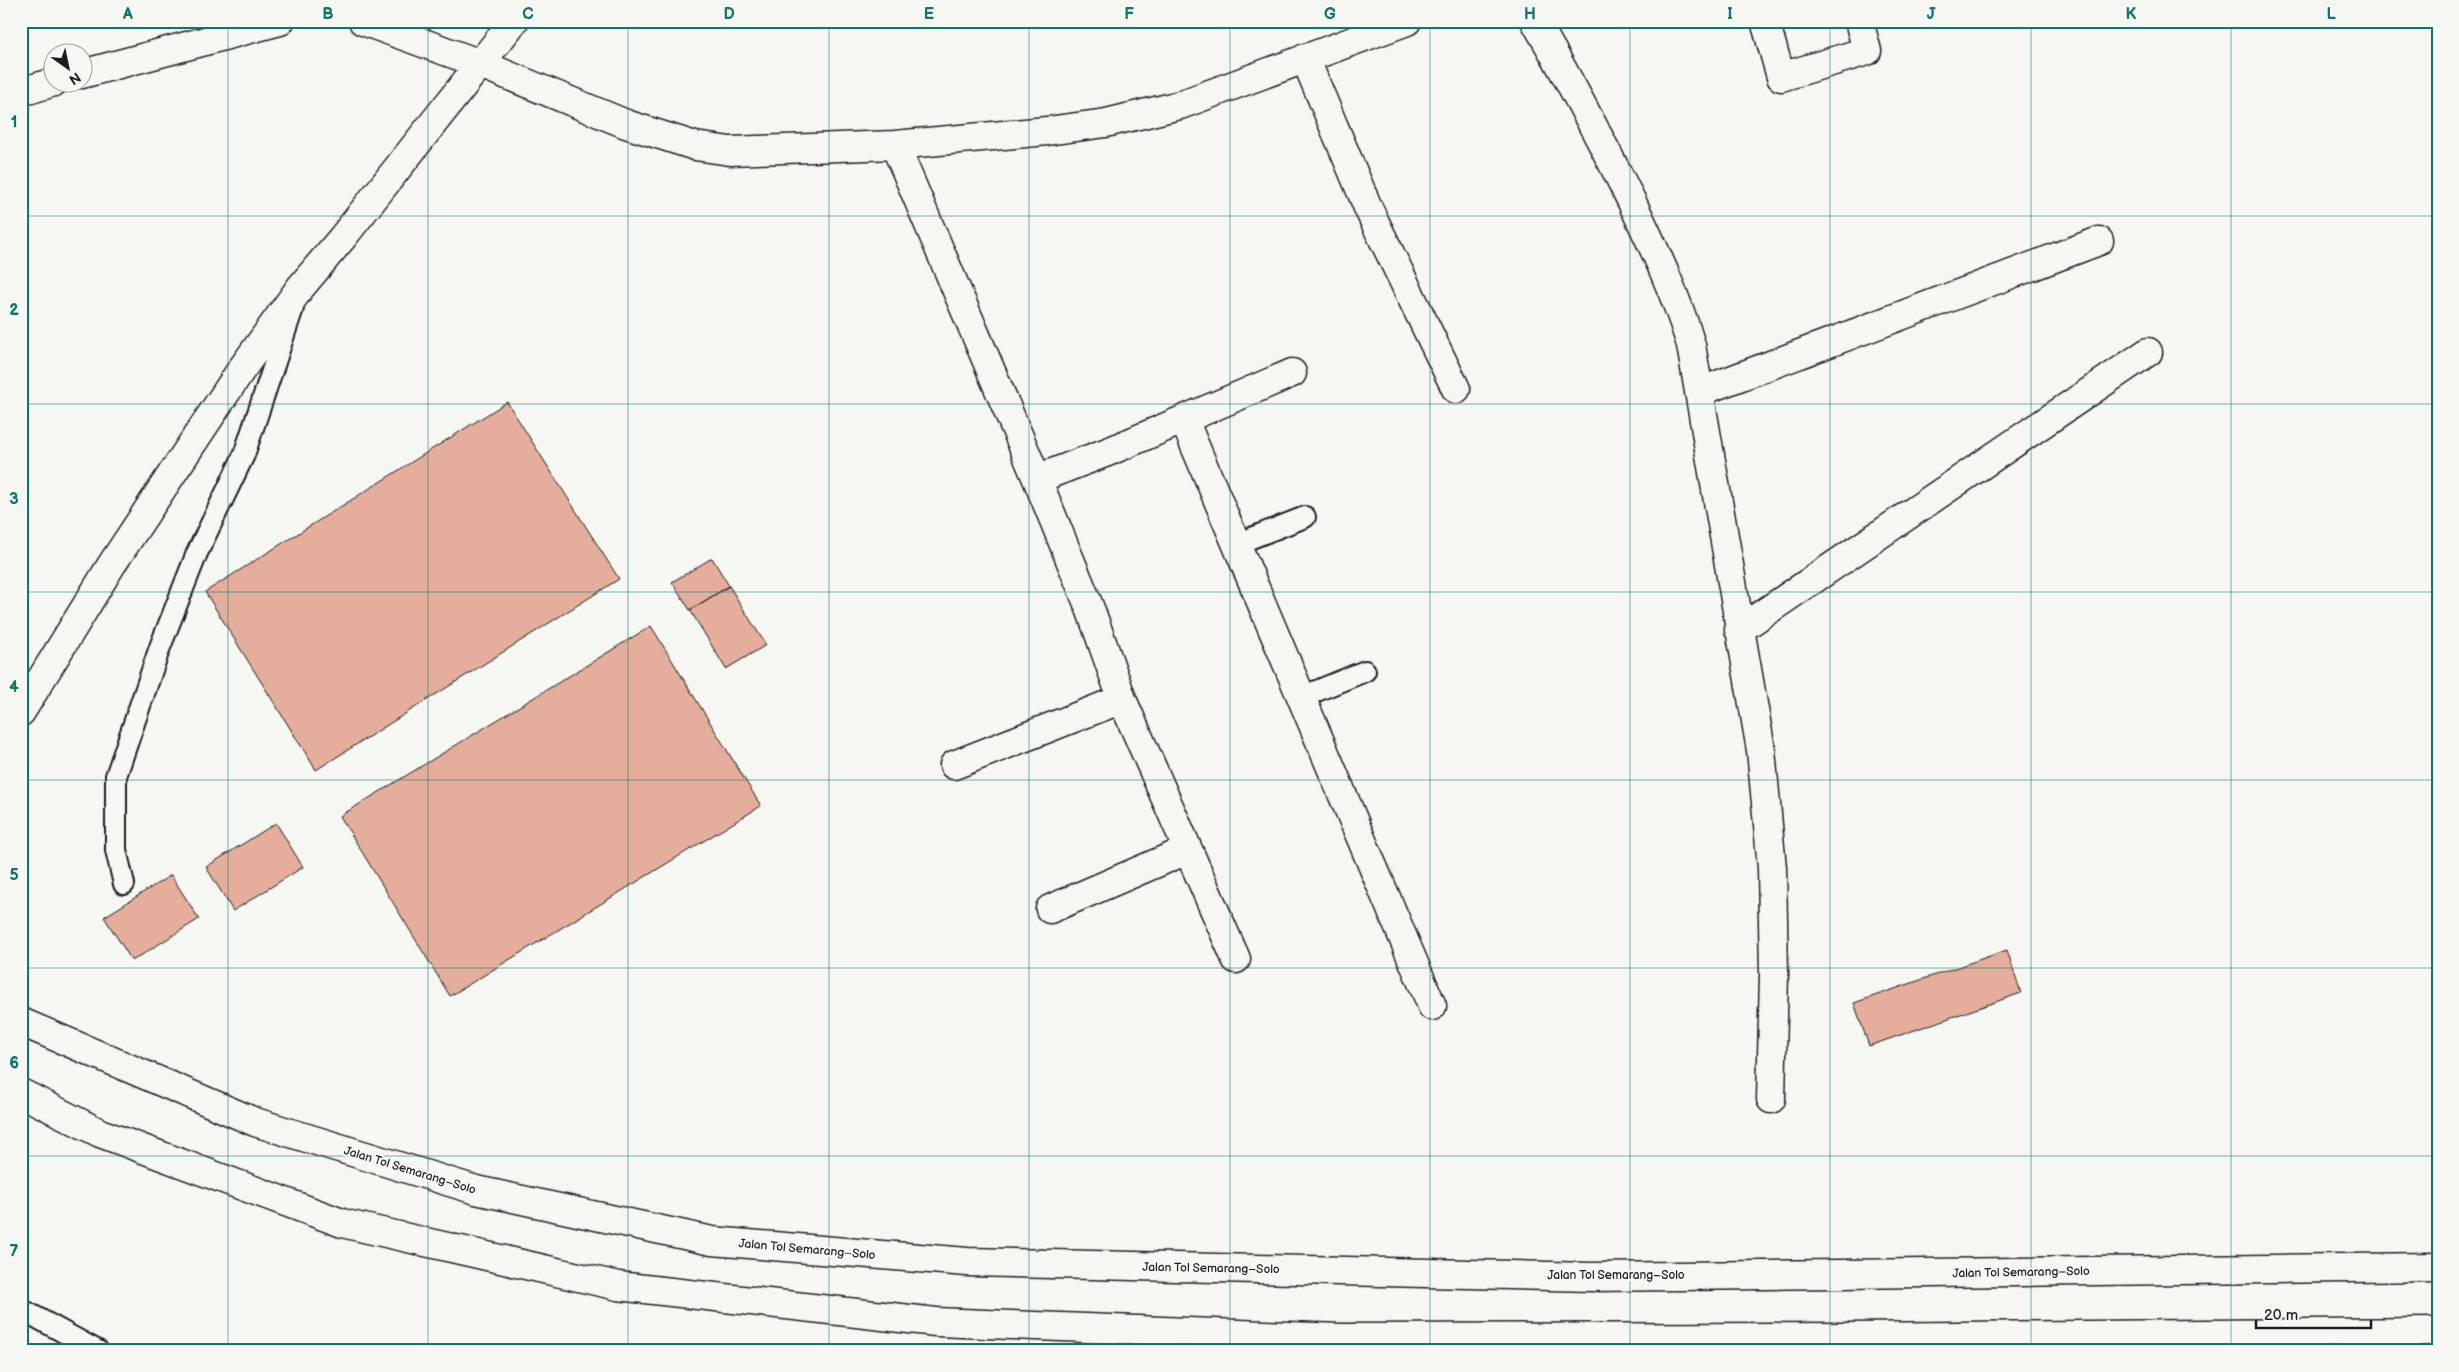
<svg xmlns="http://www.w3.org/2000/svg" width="2459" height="1372" font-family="'Balsamiq Sans',sans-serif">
<rect width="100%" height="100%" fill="#f6f6f2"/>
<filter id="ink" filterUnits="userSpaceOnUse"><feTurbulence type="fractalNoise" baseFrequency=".02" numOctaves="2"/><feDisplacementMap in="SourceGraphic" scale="10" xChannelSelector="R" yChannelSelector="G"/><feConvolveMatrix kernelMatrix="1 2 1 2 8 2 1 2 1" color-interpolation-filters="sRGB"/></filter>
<g filter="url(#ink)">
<!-- building -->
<path fill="#e4ad9c" stroke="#1c1c1c" d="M 507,402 L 619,579 L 316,770 L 205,592 Z
M 712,558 L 729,586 L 690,610 L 672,582 Z
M 729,586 L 766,645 L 726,669 L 690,610 Z
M 651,626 L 761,806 L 450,996 L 340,816 Z
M 276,823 L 303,867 L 233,911 L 206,867 Z
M 171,875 L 199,919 L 132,961 L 104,917 Z
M 2007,950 L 2021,993 L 1869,1046 L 1854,1003 Z"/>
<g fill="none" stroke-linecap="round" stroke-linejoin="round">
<defs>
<path id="service" d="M 1236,544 L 1305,517
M 1302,697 L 1365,671
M 124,884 L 116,850 L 116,776 L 160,647 L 197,553 L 244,455 L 293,308
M 21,1309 L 98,1351"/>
<path id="minor" d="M 363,21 L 478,63 L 626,124 L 695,146 L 730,151 L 895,145 L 1047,131 L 1106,123 L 1180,105 L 1407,21
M 1535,21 C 1569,79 1600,138 1630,198 C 1653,246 1676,294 1691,345 L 1761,750 L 1772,868 L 1774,974 L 1771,1099
M 1765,21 L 1781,77 L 1867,51 L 1859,21
M 1305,58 L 1369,210 L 1456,389
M 82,74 L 280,21
M 21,92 L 54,82
M 895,145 L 1037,479 L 1091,611 L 1122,699 L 1236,959
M 1699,392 L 2099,241
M 1184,420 L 1432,1006
M 1037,479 L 1110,451 L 1292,373
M 1739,630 L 2148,352
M 954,765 L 1122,699
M 1050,909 L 1187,850"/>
<path id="secondary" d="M 21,712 L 112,564 L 241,370 L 300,288 L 343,237 L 514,21"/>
<path id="motorway" d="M 21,1022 L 255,1122 L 476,1190 L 712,1241 L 967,1262 L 1592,1277 L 2438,1267
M 21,1093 L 100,1133 L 342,1223 L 618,1286 L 936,1322 L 1341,1338 L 1848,1337 L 2438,1332"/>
</defs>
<!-- service casing -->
<use href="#service" stroke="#1c1c1c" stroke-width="24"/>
<!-- minor casing -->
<use href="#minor" stroke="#1c1c1c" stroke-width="31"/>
<!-- secondary casing -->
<use href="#secondary" stroke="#1c1c1c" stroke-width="31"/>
<!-- motorway casing -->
<use href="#motorway" stroke="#1c1c1c" stroke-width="31"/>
<!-- service -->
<use href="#service" stroke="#f6f6f2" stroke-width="20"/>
<!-- minor -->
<use href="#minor" stroke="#f6f6f2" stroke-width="28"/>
<!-- secondary -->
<use href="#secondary" stroke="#f6f6f2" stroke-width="28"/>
<!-- motorway -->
<use href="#motorway" stroke="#f6f6f2" stroke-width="28"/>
</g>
</g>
<!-- grid -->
<path fill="none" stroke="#0f766e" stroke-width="1" stroke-opacity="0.55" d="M 228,21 L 228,1351M 428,21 L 428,1351M 628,21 L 628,1351M 829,21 L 829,1351M 1029,21 L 1029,1351M 1230,21 L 1230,1351M 1430,21 L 1430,1351M 1630,21 L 1630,1351M 1830,21 L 1830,1351M 2031,21 L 2031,1351M 2231,21 L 2231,1351M 21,216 L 2438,216M 21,404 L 2438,404M 21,592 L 2438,592M 21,780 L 2438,780M 21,968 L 2438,968M 21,1156 L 2438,1156"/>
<g text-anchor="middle" stroke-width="4" stroke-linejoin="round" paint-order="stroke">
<!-- street labels -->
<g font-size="12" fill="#1c1c1c" stroke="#f6f6f2">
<text transform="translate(410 1170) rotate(17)" y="4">Jalan Tol Semarang–Solo</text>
<text transform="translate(807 1249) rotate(5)" y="4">Jalan Tol Semarang–Solo</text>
<text transform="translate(1211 1268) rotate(1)" y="4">Jalan Tol Semarang–Solo</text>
<text transform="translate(2021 1272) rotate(-1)" y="4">Jalan Tol Semarang–Solo</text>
<text x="1616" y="1279">Jalan Tol Semarang–Solo</text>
</g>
</g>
<!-- margin -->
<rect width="2459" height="1372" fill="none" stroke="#f6f6f2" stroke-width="55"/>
<!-- north arrow -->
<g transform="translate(68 68) rotate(147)"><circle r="24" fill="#f6f6f2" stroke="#9f9f9c"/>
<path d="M0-4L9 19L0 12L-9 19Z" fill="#1c1c1c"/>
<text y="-8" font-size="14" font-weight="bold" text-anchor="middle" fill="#1c1c1c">N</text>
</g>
<!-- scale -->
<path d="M2256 1320v8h115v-8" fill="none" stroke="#1c1c1c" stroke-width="2.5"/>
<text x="2264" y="1320" font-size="15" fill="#1c1c1c" stroke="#f6f6f2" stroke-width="4" paint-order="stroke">20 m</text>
<rect x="28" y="28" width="2404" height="1316" fill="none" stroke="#0f766e" stroke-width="2"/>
<g font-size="16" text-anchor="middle" font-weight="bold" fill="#0f766e">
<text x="128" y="19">A</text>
<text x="328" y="19">B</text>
<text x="528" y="19">C</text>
<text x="729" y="19">D</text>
<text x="929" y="19">E</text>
<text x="1129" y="19">F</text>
<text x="1330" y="19">G</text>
<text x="1530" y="19">H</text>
<text x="1730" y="19">I</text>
<text x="1931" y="19">J</text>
<text x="2131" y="19">K</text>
<text x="2331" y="19">L</text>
<text x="14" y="127">1</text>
<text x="14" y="315">2</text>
<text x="14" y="504">3</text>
<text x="14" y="692">4</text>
<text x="14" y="880">5</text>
<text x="14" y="1068">6</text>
<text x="14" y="1256">7</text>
</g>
</svg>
